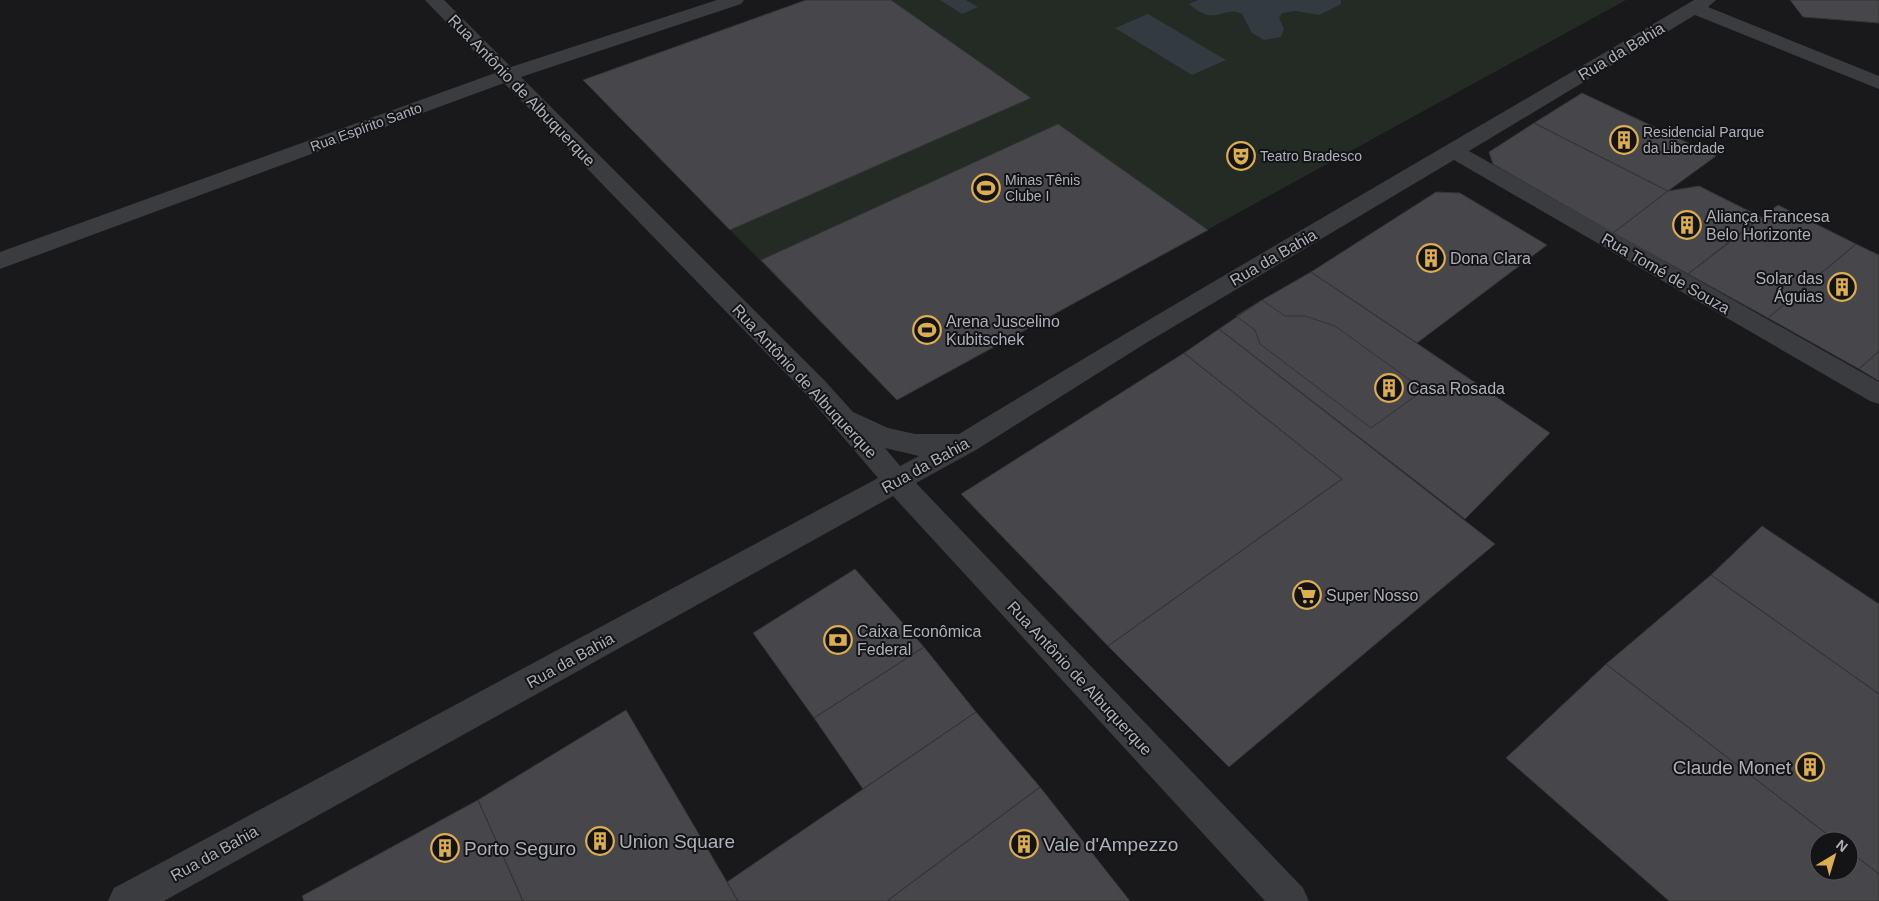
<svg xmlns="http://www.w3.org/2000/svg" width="1879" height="901" font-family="Arial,sans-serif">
<rect width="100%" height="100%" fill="#19191b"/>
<!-- green -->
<path fill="#242b25" d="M 806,0 L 1626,0 L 897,400 L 583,80 Z"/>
<!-- water -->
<path fill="#333a40" d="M 940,0 L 966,0 L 978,7 L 962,14 Z
M 1198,0 L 1341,0 L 1341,4 L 1319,15 L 1296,11 L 1282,13 L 1279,18 L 1284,29 L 1281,37 L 1264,40 L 1252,33 L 1242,14 C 1223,5 1216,28 1189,4 Z
M 1148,14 L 1226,60 L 1192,75 L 1115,28 Z"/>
<!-- building -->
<path fill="#47474b" stroke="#343437" d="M 806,0 L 891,0 L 1031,98 L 730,230 L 583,80 Z
M 1790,0 L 1879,0 L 1879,23 L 1803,17 Z
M 1582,93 L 1716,156 L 1668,191 L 1534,123 Z
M 1534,123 L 1668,191 L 1613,233 L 1493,164 L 1489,152 Z
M 1058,124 L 1208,230 L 897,400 L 761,260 Z
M 1699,186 L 1761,217 L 1688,274 L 1613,233 L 1668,191 Z
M 1436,192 L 1460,193 L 1547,245 L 1417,343 L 1311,272 Z
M 1778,205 L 1856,244 L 1768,318 L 1688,274 Z
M 1856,244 L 1879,255 L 1879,351 L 1859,369 L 1768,318 Z
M 1311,272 L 1550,433 L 1465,519 L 1219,329 L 1262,300 Z
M 1262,300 L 1285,316 L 1305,316 L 1335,326 L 1424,390 L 1371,428 L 1260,344 L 1255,330 L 1236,316 Z
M 1219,329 L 1495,544 L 1229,767 L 1108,646 L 1342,479 L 1184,353 Z
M 1879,351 L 1879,381 L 1859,369 Z
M 1184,353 L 1342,479 L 1108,646 L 961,494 Z
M 1762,526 L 1879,604 L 1879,694 L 1711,575 Z
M 855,569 L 924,647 L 814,718 L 753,633 Z
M 1711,575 L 1879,694 L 1879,874 L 1849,851 L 1849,841 L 1836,841 L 1606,664 Z
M 924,647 L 976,712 L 863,789 L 814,718 Z
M 1606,664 L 1836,841 L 1819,841 L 1819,871 L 1849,871 L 1849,851 L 1879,874 L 1879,901 L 1669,901 L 1506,758 Z
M 626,710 L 727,882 L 738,901 L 523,901 L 478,800 Z
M 976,712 L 1040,787 L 887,901 L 738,901 L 727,882 Z
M 1040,787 L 1130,901 L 887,901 Z
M 478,800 L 523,901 L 304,901 L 302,896 Z"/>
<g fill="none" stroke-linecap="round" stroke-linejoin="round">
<!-- minor -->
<path fill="#3b3c40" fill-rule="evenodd" d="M 425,0 L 444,0 L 511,67 L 717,0 L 744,0 L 741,4 L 521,77 L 825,381 L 853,412 L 888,428 L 915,434 L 959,434 C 1202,286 1449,145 1694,0 L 1716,0 L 1708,7 L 1879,76 L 1879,89 L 1695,15 L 1469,151 L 1879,382 L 1879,404 L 1870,401 L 1454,160 L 1146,343 L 976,450 L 916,483 L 1303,888 L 1309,901 L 1265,901 L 893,496 L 164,901 L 108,901 L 114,888 L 878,478 L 807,395 L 504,83 L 0,269 L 0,252 L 495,73 ZM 885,448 L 919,456 L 900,466 Z"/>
</g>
<!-- icons -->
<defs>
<symbol id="building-ring" viewBox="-11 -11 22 22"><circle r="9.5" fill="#141416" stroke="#ddae50" stroke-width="1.5"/><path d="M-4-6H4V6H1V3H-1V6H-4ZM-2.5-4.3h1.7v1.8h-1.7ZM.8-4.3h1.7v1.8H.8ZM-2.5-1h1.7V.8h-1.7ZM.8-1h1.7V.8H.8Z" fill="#ddae50"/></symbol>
<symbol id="theatre-ring" viewBox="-11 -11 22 22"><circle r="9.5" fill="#141416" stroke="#ddae50" stroke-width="1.5"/><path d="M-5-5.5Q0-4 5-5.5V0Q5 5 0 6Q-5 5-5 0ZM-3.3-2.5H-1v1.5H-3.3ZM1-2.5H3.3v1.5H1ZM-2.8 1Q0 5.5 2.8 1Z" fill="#ddae50"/></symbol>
<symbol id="stadium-ring" viewBox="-11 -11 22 22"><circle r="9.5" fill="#141416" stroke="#ddae50" stroke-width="1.5"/><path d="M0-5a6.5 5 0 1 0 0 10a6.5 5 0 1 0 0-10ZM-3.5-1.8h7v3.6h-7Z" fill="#ddae50"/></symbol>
<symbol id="supermarket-ring" viewBox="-11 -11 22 22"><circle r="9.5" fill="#141416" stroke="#ddae50" stroke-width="1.5"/><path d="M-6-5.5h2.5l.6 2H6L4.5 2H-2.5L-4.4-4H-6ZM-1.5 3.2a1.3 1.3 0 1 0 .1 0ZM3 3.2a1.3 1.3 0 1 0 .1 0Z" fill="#ddae50"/></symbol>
<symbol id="bank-ring" viewBox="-11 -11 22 22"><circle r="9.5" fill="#141416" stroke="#ddae50" stroke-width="1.5"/><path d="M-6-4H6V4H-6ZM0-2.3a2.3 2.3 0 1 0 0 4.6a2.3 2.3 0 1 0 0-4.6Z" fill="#ddae50"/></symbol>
</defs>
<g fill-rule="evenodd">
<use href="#building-ring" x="1608" y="124" width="32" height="32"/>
<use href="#theatre-ring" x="1225" y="140" width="32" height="32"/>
<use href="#stadium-ring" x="970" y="172" width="32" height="32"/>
<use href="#building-ring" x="1671" y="209" width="32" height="32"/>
<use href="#building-ring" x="1415" y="242" width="32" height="32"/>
<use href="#building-ring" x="1826" y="271" width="32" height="32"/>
<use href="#stadium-ring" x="911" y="314" width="32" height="32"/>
<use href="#building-ring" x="1373" y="372" width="32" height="32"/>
<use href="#supermarket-ring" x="1291" y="579" width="32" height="32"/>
<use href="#bank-ring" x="822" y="624" width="32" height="32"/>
<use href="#building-ring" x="1794" y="751" width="32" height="32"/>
<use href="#building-ring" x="584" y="825" width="32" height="32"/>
<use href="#building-ring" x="1008" y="828" width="32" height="32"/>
<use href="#building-ring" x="429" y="832" width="32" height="32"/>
</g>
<g text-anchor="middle" stroke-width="4" stroke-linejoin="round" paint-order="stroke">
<!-- far-street labels -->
<g font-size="14" fill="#adb1b9" stroke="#141416">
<text transform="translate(366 127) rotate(-20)" y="5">Rua Espírito Santo</text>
</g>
<!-- far-poi labels -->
<g font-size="14" fill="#adb1b9" stroke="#141416" text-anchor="start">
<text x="1643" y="137">Residencial Parque<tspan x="1643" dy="16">da Liberdade</tspan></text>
<text x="1260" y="161">Teatro Bradesco</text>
<text x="1005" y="185">Minas Tênis<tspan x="1005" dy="16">Clube I</tspan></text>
</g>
<!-- street labels -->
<g font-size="16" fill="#adb1b9" stroke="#141416">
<text transform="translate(1621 51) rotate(-31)" y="6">Rua da Bahia</text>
<text transform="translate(522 90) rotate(46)" y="6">Rua Antônio de Albuquerque</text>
<text transform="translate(1273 257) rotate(-30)" y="6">Rua da Bahia</text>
<text transform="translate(1666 273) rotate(30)" y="6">Rua Tomé de Souza</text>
<text transform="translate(805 381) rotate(47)" y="6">Rua Antônio de Albuquerque</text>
<text transform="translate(925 465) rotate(-29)" y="6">Rua da Bahia</text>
<text transform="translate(570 660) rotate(-29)" y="6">Rua da Bahia</text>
<text transform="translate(1080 678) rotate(47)" y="6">Rua Antônio de Albuquerque</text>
<text transform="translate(214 853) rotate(-29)" y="6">Rua da Bahia</text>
</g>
<!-- poi labels -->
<g font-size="16" fill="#adb1b9" stroke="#141416" text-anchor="start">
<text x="1706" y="222">Aliança Francesa<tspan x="1706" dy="18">Belo Horizonte</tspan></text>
<text x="1450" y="264">Dona Clara</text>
<text x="1823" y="284" text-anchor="end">Solar das<tspan x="1823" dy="18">Águias</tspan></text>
<text x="946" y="327">Arena Juscelino<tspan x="946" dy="18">Kubitschek</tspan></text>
<text x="1408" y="394">Casa Rosada</text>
<text x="1326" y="601">Super Nosso</text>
<text x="857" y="637">Caixa Econômica<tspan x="857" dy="18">Federal</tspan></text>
</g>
<!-- near-poi labels -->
<g font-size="19" fill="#adb1b9" stroke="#141416" text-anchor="start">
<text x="1791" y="774" text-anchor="end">Claude Monet</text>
<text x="619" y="848">Union Square</text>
<text x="1043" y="851">Vale d'Ampezzo</text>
<text x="464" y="855">Porto Seguro</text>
</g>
</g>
<!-- north arrow -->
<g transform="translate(1834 856) rotate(38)"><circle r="24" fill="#141416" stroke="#515357"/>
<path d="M0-4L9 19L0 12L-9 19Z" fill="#ddae50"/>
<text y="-8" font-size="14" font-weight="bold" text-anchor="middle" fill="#adb1b9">N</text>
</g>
</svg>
